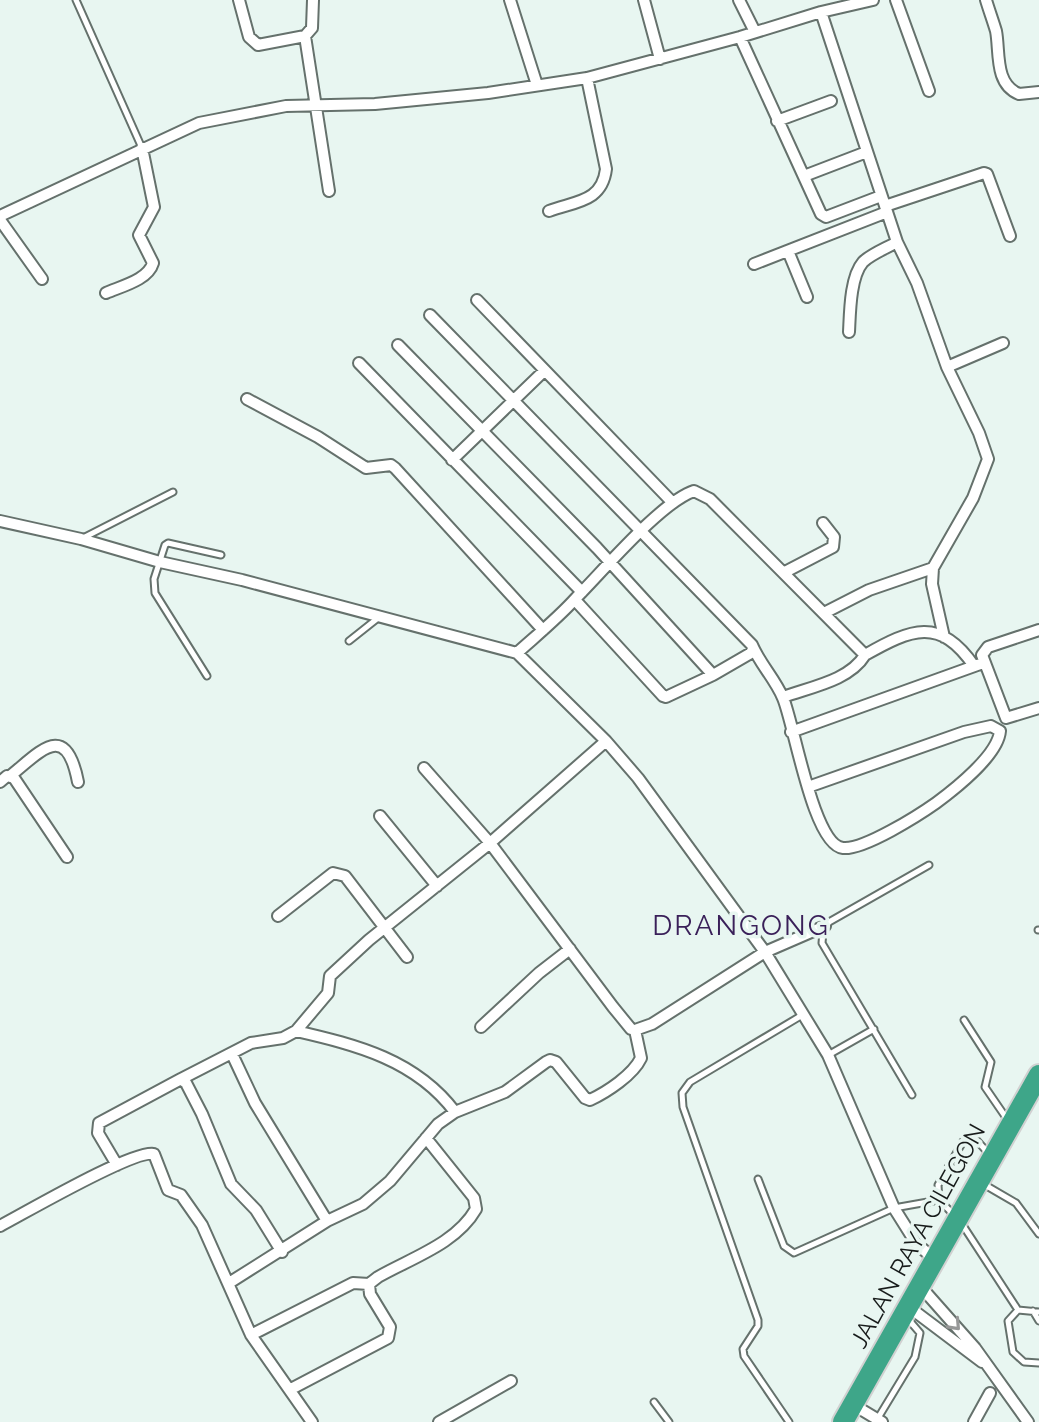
<svg xmlns="http://www.w3.org/2000/svg" width="1039" height="1422" font-family="Raleway,sans-serif">
<rect width="100%" height="100%" fill="#e8f6f1"/>
<g fill="none" stroke-linecap="round" stroke-linejoin="round">
<defs>
<path id="lane" d="M 76,0 L 142,148
M 85,537 L 173,492
M 349,641 L 378,618
M 207,676 L 155,593 L 154,579 L 165,545 L 168,543 L 221,555
M 1038,930 L 1039,930
M 964,1020 L 991,1062 L 985,1087 L 1009,1122
M 830,1054 L 874,1029
M 912,1095 L 822,943 L 823,932 L 829,922 L 929,865
M 758,1179 L 784,1246 L 794,1253 L 894,1208 L 939,1200
M 985,1185 L 1016,1203 L 1039,1234
M 953,1214 L 939,1200 L 938,1185 L 965,1138 L 972,1135 L 989,1154
M 962,1224 L 1018,1310
M 1033,1311 L 1039,1321
M 1039,1312 L 1018,1310 L 1008,1321 L 1013,1352 L 1024,1362 L 1039,1363
M 654,1402 L 669,1422
M 878,1418 L 915,1357 L 920,1333 L 908,1319
M 789,1422 L 744,1356 L 743,1349 L 758,1326 L 758,1320 L 683,1107 L 682,1093 L 690,1082 L 804,1014"/>
<path id="street" d="M 239,0 L 249,37 L 258,45 L 305,36
M 313,0 L 312,28 L 305,36 L 329,191
M 510,0 L 537,85
M 644,0 L 660,59
M 739,0 L 755,32
M 896,0 L 929,91
M 986,0 C 989,10 993,21 996,31 C 1000,51 994,84 1019,94 L 1039,92
M 821,12 L 897,242 L 917,283 L 947,367 L 979,433 L 988,459 L 973,498 L 933,568 L 869,590 L 824,613
M 740,37 L 821,214 L 826,217 L 881,196
M 777,121 L 831,101
M 804,176 L 864,153
M 885,206 L 984,173 L 987,174 L 1010,236
M 549,211 C 576,201 602,202 606,169 L 587,78
M 0,216 L 199,123 L 286,106 L 375,104 L 488,93 L 587,78 L 740,37 L 821,12 L 873,0
M 0,220 L 42,279
M 788,251 L 807,297
M 754,264 L 887,212
M 106,293 C 122,286 148,280 153,263 L 139,235 L 154,207 L 142,148
M 477,300 L 673,503
M 430,315 L 752,645 C 760,664 775,679 783,698 C 794,723 813,845 843,848 C 864,850 919,815 936,803 C 955,789 998,755 1000,731 L 991,726 L 964,732 L 808,787
M 849,332 C 850,313 850,277 863,262 C 871,254 887,248 897,242
M 398,345 L 597,548 L 713,675 L 751,653 L 753,649
M 359,363 L 582,592
M 947,367 L 1003,343
M 247,399 L 318,437 L 366,468 L 391,465 L 395,468 L 543,630
M 452,460 L 544,371
M 0,521 L 81,539 L 160,562 L 242,580 L 517,653 L 606,741 L 638,778 L 765,952 L 828,1055 L 894,1208 L 916,1243 L 935,1260
M 933,568 L 932,584 L 944,637
M 785,572 L 833,547 L 834,537 L 823,523
M 575,600 L 663,696 L 666,697 L 713,675
M 1039,630 L 988,647 L 982,655 L 1006,718 L 1039,708
M 517,653 C 537,635 558,618 576,598 C 603,571 661,502 694,491 L 710,499 L 865,655 C 911,629 940,616 974,666
M 783,697 C 810,687 849,681 865,655
M 791,732 L 983,663
M 10,776 C 41,751 66,720 78,782
M 0,782 L 7,776 L 14,778 L 67,857
M 380,816 L 437,886
M 278,916 L 333,873 L 345,876 L 407,957
M 481,1027 L 539,973 L 570,949
M 635,1030 L 652,1024 L 765,952 L 825,926
M 296,1031 C 357,1045 416,1060 455,1112
M 232,1054 L 255,1103 L 327,1221
M 181,1079 L 251,1043 L 283,1038 L 296,1031 L 328,993 L 330,976 L 369,940 L 490,843 L 606,741
M 117,1165 L 98,1133 L 99,1123 L 181,1079 L 186,1083 L 202,1114 L 231,1184 L 256,1210 L 282,1252
M 0,1226 C 25,1213 134,1149 154,1154 L 168,1190 L 181,1195 L 202,1225 L 251,1335 L 312,1422
M 229,1283 L 327,1221 L 363,1204 L 390,1181 L 438,1124 L 455,1112 L 505,1092 L 546,1062 L 550,1060 L 556,1062 L 585,1098 L 590,1100 C 607,1092 633,1075 641,1058 L 635,1030 L 631,1029 L 613,1007 L 490,843 L 424,768
M 369,1284 L 378,1277 C 411,1258 456,1244 476,1209 L 474,1198 L 426,1138
M 921,1287 L 975,1348 L 1028,1422
M 909,1307 L 982,1362
M 251,1335 L 353,1283 L 369,1284
M 291,1389 L 388,1338 L 390,1327 L 370,1294 L 369,1284
M 852,1404 L 882,1422
M 439,1422 L 511,1381
M 974,1422 L 990,1393"/>
<path id="highway" d="M 843,1422 L 1039,1075"/>
</defs>
<!-- lane casing -->
<use href="#lane" stroke="#65716c" stroke-width="9"/>
<!-- street casing -->
<use href="#street" stroke="#65716c" stroke-width="14"/>
<!-- highway casing -->
<use href="#highway" stroke="#d1d1d1" stroke-width="24"/>
<!-- lane -->
<use href="#lane" stroke="#fff" stroke-width="5"/>
<!-- street -->
<use href="#street" stroke="#fff" stroke-width="10"/>
<!-- highway -->
<use href="#highway" stroke="#3ea689" stroke-width="20"/>
</g>
<!-- one-way arrows -->
<defs><path id="oneway-chevron" d="M-2-3.5L2.5 0L-2 3.5" fill="none" stroke-width="1.6" stroke-linecap="round" stroke-linejoin="round" transform="scale(2)"/></defs>
<use stroke="#979898" href="#oneway-chevron" transform="translate(955 1325) rotate(47)"/>
<g text-anchor="middle" stroke-width="7" stroke-linejoin="round" paint-order="stroke">
<!-- street labels -->
<g font-size="24" fill="#171b1a" stroke="#e8f6f1">
<text transform="translate(918 1236) rotate(-61)" y="8">JALAN RAYA CILEGON</text>
</g>
<!-- quarter labels -->
<g font-size="28" letter-spacing="2" fill="#3a2059" stroke="#e8f6f1">
<text x="741" y="935">DRANGONG</text>
</g>
</g>
</svg>
